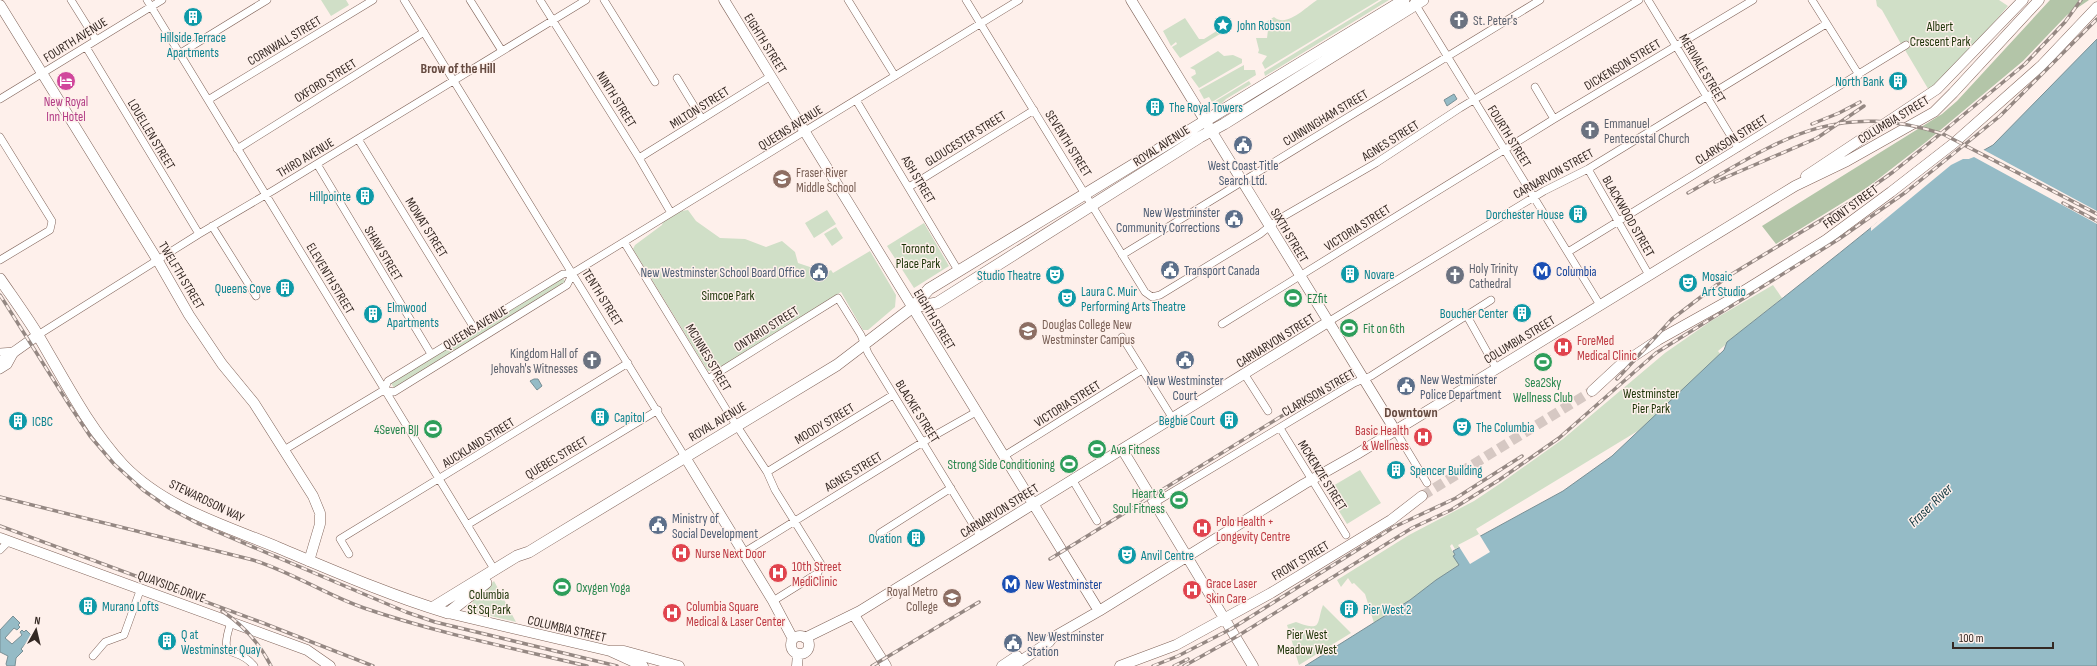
<svg xmlns="http://www.w3.org/2000/svg" width="2097" height="666" font-family="'Sofia Sans Condensed',sans-serif">
<rect width="100%" height="100%" fill="#fef0eb"/>
<!-- green -->
<path fill="#d0dfc7" d="M 321,0 L 346,0 L 349,5 L 331,16 Z
M 1317,0 L 1379,0 L 1265,69 L 1262,63 L 1267,56 L 1258,53 L 1259,50 L 1256,38 L 1267,38 L 1268,30 L 1264,23 L 1274,17 C 1287,28 1306,7 1317,0 Z
M 1382,0 L 1389,0 L 1265,76 L 1264,72 Z
M 1876,0 L 1999,0 L 2008,6 L 1964,58 L 1930,92 L 1905,50 L 1910,47 L 1906,42 L 1901,44 L 1882,10 L 1877,6 Z
M 1185,18 L 1199,39 L 1204,39 L 1223,27 L 1225,31 L 1180,58 L 1172,47 L 1177,44 L 1176,42 L 1171,46 L 1163,31 Z
M 1218,51 L 1224,56 L 1233,55 L 1242,59 L 1242,63 L 1199,88 L 1191,77 L 1196,74 L 1195,70 L 1190,68 Z
M 1244,65 L 1244,70 L 1255,70 L 1256,75 L 1212,102 L 1209,97 L 1204,99 L 1199,90 Z
M 1249,81 L 1251,84 L 1226,99 L 1217,108 L 1214,102 Z
M 688,210 L 696,221 L 720,238 L 745,239 L 766,247 L 782,241 L 795,252 L 798,263 L 816,269 L 821,276 L 831,270 L 833,273 L 870,251 L 896,295 L 895,307 L 868,330 L 863,330 L 841,292 L 714,371 L 708,371 L 633,249 L 635,245 L 662,225 L 663,222 L 681,211 Z
M 827,210 L 836,224 L 814,238 L 805,223 Z
M 924,223 L 949,266 L 914,288 L 887,246 Z
M 836,227 L 843,238 L 832,246 L 824,234 Z
M 563,278 L 566,283 L 394,388 L 391,383 Z
M 1773,285 L 1782,298 L 1718,351 L 1735,372 L 1476,529 L 1490,552 L 1459,547 L 1455,549 L 1452,544 L 1450,546 L 1459,565 L 1411,600 L 1374,623 L 1365,594 L 1354,583 L 1352,584 L 1348,578 L 1341,587 L 1337,580 L 1409,535 L 1474,501 L 1501,483 L 1563,439 L 1665,353 L 1711,321 Z
M 1360,470 L 1381,503 L 1347,524 L 1326,490 Z
M 494,581 L 516,622 L 478,613 L 472,608 L 473,599 Z
M 1323,605 L 1351,633 L 1299,665 L 1287,625 L 1296,622 C 1323,632 1316,624 1323,605 Z"/>
<!-- forest -->
<path fill="#b3c5a8" d="M 2050,0 L 2089,0 L 2067,15 L 2023,61 L 1926,142 L 1868,187 L 1776,244 L 1762,226 L 1942,114 L 1957,101 Z"/>
<!-- water -->
<path fill="#95bbc6" stroke="#788f95" d="M 2097,39 L 2097,666 L 1305,666 L 1410,600 L 1436,580 L 1459,565 L 1453,556 L 1455,555 L 1453,551 L 1563,491 L 1612,456 L 1724,350 L 1727,342 C 1802,283 1877,224 1950,163 L 1961,158 L 1970,158 L 1993,145 Z
M 1454,94 L 1457,99 L 1447,106 L 1444,100 Z
M 534,379 L 538,379 L 542,386 L 537,390 L 530,381 Z
M 13,616 L 20,623 L 18,625 L 20,627 L 17,630 L 14,628 L 5,638 L 12,644 L 22,635 L 20,632 L 22,630 L 24,632 L 26,630 L 32,636 L 21,649 L 23,651 L 16,658 L 15,666 L 7,666 L 6,664 L 8,656 L 0,652 L 0,630 Z"/>
<!-- pier -->
<path fill="#fef0eb" d="M 1982,149 L 2097,211 L 2097,224 L 1974,157 L 1969,159 L 1963,159 L 1951,165 L 1871,231 L 1871,227 L 1949,162 L 1960,156 L 1970,156 Z
M 1479,534 L 1490,552 L 1470,564 L 1458,545 Z"/>
<g fill="none" stroke-linecap="round" stroke-linejoin="round">
<!-- secondary-tunnel -->
<path stroke="#d6c8c3" stroke-width="10" stroke-dasharray="10 5" stroke-linecap="butt" d="M 1422,496 L 1592,391"/>
<defs>
<path id="street" d="M 71,0 L 96,40
M 147,0 L 494,569
M 404,0 L 685,457
M 470,0 L 502,51
M 540,0 L 639,158 L 671,213
M 604,0 L 655,82
M 848,0 L 895,76
M 966,0 L 1145,292 L 1152,297 L 1160,295 L 1260,234 L 1279,219 L 1376,163 L 1460,108 L 1639,0
M 1648,0 L 1738,148
M 1812,0 L 1859,75
M 1414,2 L 1600,305
M 86,47 L 199,234
M 179,54 L 267,0
M 677,78 L 702,119
M 1535,87 L 1554,119
M 0,99 L 162,0
M 208,100 L 373,0
M 856,100 L 959,272
M 0,137 L 52,221 L 50,230 L 0,260
M 358,139 L 474,328
M 237,149 L 424,32
M 639,158 L 771,76
M 317,164 L 431,354
M 1588,169 L 1649,275
M 909,187 L 1034,110
M 212,226 L 256,296
M 624,242 L 731,417 L 767,472 L 775,490 L 821,564 L 818,573 L 773,601
M 1568,252 L 1906,45
M 1122,255 L 1540,0
M 1467,316 L 1496,368
M 1328,322 L 1544,191 L 1588,169 L 1826,24
M 1222,324 L 1554,119 L 1753,0
M 38,335 L 199,234 L 274,190 L 586,0
M 1122,337 L 1173,419
M 0,352 L 15,351
M 0,370 L 8,365 L 14,354
M 1245,375 L 1268,411
M 708,379 L 838,298 L 861,335 L 868,353 L 980,536
M 384,390 L 394,392 L 567,285 L 573,273
M 1280,428 L 1346,535
M 1395,430 L 1427,483
M 284,450 L 384,390 L 388,381 L 563,274 L 573,273 L 1019,0
M 1004,456 L 1142,370
M 767,472 L 893,395
M 1072,479 L 1097,521
M 1154,503 L 1354,383 L 1371,376 L 1491,300
M 467,525 L 658,410
M 880,533 L 951,488
M 0,550 L 9,541
M 743,553 L 923,442 L 976,412
M 349,554 L 340,539 L 628,363
M 231,622 C 217,664 237,644 254,666
M 93,656 L 105,642 L 124,635 L 141,588"/>
<path id="secondary" d="M 724,0 L 1099,611
M 1131,0 L 1395,430
M 0,5 L 158,261 L 189,315 L 222,364 L 254,403 L 313,496 L 320,513 L 320,524 L 309,561
M 1806,176 L 1937,89 L 2023,0
M 0,362 L 38,335
M 1592,391 L 1619,366 L 1658,340 L 1726,302 L 1826,240 L 1891,192 L 1954,143 L 2042,65 L 2097,7
M 1122,449 L 1253,666
M 685,457 L 773,601 L 793,639
M 0,538 L 307,650 L 330,666
M 448,613 L 610,651 L 643,666
M 854,615 L 886,666
M791 645a9 9 0 1 1 18 0a9 9 0 1 1-18 0Z
M 805,638 L 860,611 L 1328,322
M 610,651 L 624,651 L 679,666
M 797,666 L 798,654
M 1002,666 L 1017,656
M 1013,666 L 1049,642 L 1052,638 L 1099,611 L 1304,484 L 1357,454 L 1795,186 L 1847,161 L 1934,112 L 1953,93 L 2039,0
M 1120,666 L 1176,645 L 1271,593 L 1391,520 L 1422,496"/>
<path id="primary" d="M 0,279 C 13,298 27,317 39,337 C 65,381 88,427 123,465 C 164,508 226,526 279,548 C 334,571 389,595 445,612 L 448,613 L 486,583
M 913,307 L 937,303 L 1200,137 L 1224,124 L 1423,0
M 432,608 L 517,556 L 529,552 L 542,544 L 837,365 L 913,307 L 929,289 L 1404,0"/>
</defs>
<!-- street casing -->
<use href="#street" stroke="#7f6258" stroke-width="8"/>
<!-- secondary casing -->
<use href="#secondary" stroke="#7f6258" stroke-width="11"/>
<!-- primary casing -->
<use href="#primary" stroke="#7f6258" stroke-width="12"/>
<!-- street -->
<use href="#street" stroke="#fff" stroke-width="7"/>
<!-- secondary -->
<use href="#secondary" stroke="#fff" stroke-width="10"/>
<!-- primary -->
<use href="#primary" stroke="#fff" stroke-width="11"/>
<defs>
<path id="rail" d="M 1812,124 L 1839,113 L 1860,102
M 1715,182 L 1817,138 L 1864,106
M 1688,193 C 1779,141 1834,99 1943,134 L 2097,214
M 2063,203 L 2097,221
M 0,295 L 68,403 L 90,436 L 114,464 L 143,490 L 169,508 L 199,524 L 406,612 L 435,622 L 617,666
M 1617,379 L 1672,319 L 1727,277 L 1851,202 L 1893,172 L 1933,140 L 2025,64 L 2065,22 L 2081,0
M 0,497 L 253,560 C 292,572 326,595 364,608 C 437,633 512,648 587,666
M 0,526 L 263,623 L 373,666
M 1050,559 L 1285,414
M 222,611 C 243,625 260,644 271,666
M 872,666 L 979,602
M 1153,666 L 1178,656 L 1231,629 L 1394,527 L 1456,498 L 1522,456
M 1174,666 L 1188,659
M 1184,666 L 1236,637 L 1412,528 L 1451,510 L 1499,480 L 1559,438 L 1656,353 L 1839,239 L 1906,192 L 2000,116 L 2097,19"/>
</defs>
<!-- rail casing -->
<use href="#rail" stroke="#958883" stroke-width="3.5"/>
<!-- rail -->
<use href="#rail" stroke="#fef0eb" stroke-width="2" stroke-dasharray="6" stroke-linecap="butt"/>
</g>
<!-- icons -->
<defs>
<symbol id="building-disc" viewBox="-11 -11 22 22"><circle r="9.5" fill="#0f9aa8" stroke="#fef0eb"/><path d="M-4-6H4V6H1V3H-1V6H-4ZM-2.5-4.3h1.7v1.8h-1.7ZM.8-4.3h1.7v1.8H.8ZM-2.5-1h1.7V.8h-1.7ZM.8-1h1.7V.8H.8Z" fill="#fff"/></symbol>
<symbol id="church-disc" viewBox="-11 -11 22 22"><circle r="9.5" fill="#6b7280" stroke="#fef0eb"/><path d="M-1.2-6h2.4v3.5h3.3v2.4h-3.3V6h-2.4V-.1h-3.3v-2.4h3.3Z" fill="#fff"/></symbol>
<symbol id="sight-disc" viewBox="-11 -11 22 22"><circle r="9.5" fill="#0f9aa8" stroke="#fef0eb"/><path d="M0-6L1.8-2.2L6-1.7L2.9 1.2L3.7 5.4L0 3.3L-3.7 5.4L-2.9 1.2L-6-1.7L-1.8-2.2Z" fill="#fff"/></symbol>
<symbol id="hotel-disc" viewBox="-11 -11 22 22"><circle r="9.5" fill="#d1479c" stroke="#fef0eb"/><path d="M-6-4.5h1.5V1H6V5H4.5V3h-9V5H-6ZM-4 0a1.8 1.8 0 1 1 3.6 0ZM.5 0V-2.5h3Q6-2.5 6 0Z" fill="#fff"/></symbol>
<symbol id="civic-disc" viewBox="-11 -11 22 22"><circle r="9.5" fill="#5c6f8a" stroke="#fef0eb"/><path d="M-.6-6.5H3V-4.5H.6V-3L4-1V1h2V6H-6V1h2V-1L-.6-3ZM-1.2 2.5V6h2.4V2.5Z" fill="#fff"/></symbol>
<symbol id="school-disc" viewBox="-11 -11 22 22"><circle r="9.5" fill="#8d6e63" stroke="#fef0eb"/><path d="M0-5L7-2L0 1L-7-2ZM-4 1L0 2.5L4 1V4Q0 6-4 4Z" fill="#fff"/></symbol>
<symbol id="metro-disc" viewBox="-11 -11 22 22"><circle r="9.5" fill="#1a4fb4" stroke="#fef0eb"/><path d="M-5.5 5V-5H-3L0 0L3-5H5.5V5H3V-.5L0 4L-3-.5V5Z" fill="#fff"/></symbol>
<symbol id="theatre-disc" viewBox="-11 -11 22 22"><circle r="9.5" fill="#0f9aa8" stroke="#fef0eb"/><path d="M-5-5.5Q0-4 5-5.5V0Q5 5 0 6Q-5 5-5 0ZM-3.3-2.5H-1v1.5H-3.3ZM1-2.5H3.3v1.5H1ZM-2.8 1Q0 5.5 2.8 1Z" fill="#fff"/></symbol>
<symbol id="stadium-disc" viewBox="-11 -11 22 22"><circle r="9.5" fill="#2e9e5b" stroke="#fef0eb"/><path d="M0-5a6.5 5 0 1 0 0 10a6.5 5 0 1 0 0-10ZM-3.5-1.8h7v3.6h-7Z" fill="#fff"/></symbol>
<symbol id="university-disc" viewBox="-11 -11 22 22"><circle r="9.5" fill="#8d6e63" stroke="#fef0eb"/><path d="M0-5L7-2L0 1L-7-2ZM-4 1L0 2.5L4 1V4Q0 6-4 4Z" fill="#fff"/></symbol>
<symbol id="hospital-disc" viewBox="-11 -11 22 22"><circle r="9.5" fill="#e0444e" stroke="#fef0eb"/><path d="M-5-5h3v3.5h4V-5h3V5h-3V1.5h-4V5h-3Z" fill="#fff"/></symbol>
</defs>
<g fill-rule="evenodd">
<use href="#building-disc" x="182" y="6" width="22" height="22"/>
<use href="#church-disc" x="1448" y="9" width="22" height="22"/>
<use href="#sight-disc" x="1212" y="14" width="22" height="22"/>
<use href="#hotel-disc" x="55" y="70" width="22" height="22"/>
<use href="#building-disc" x="1887" y="70" width="22" height="22"/>
<use href="#building-disc" x="1144" y="96" width="22" height="22"/>
<use href="#church-disc" x="1579" y="119" width="22" height="22"/>
<use href="#civic-disc" x="1232" y="134" width="22" height="22"/>
<use href="#school-disc" x="771" y="168" width="22" height="22"/>
<use href="#building-disc" x="354" y="185" width="22" height="22"/>
<use href="#building-disc" x="1567" y="203" width="22" height="22"/>
<use href="#civic-disc" x="1223" y="208" width="22" height="22"/>
<use href="#civic-disc" x="1159" y="259" width="22" height="22"/>
<use href="#metro-disc" x="1531" y="260" width="22" height="22"/>
<use href="#civic-disc" x="808" y="261" width="22" height="22"/>
<use href="#building-disc" x="1339" y="263" width="22" height="22"/>
<use href="#theatre-disc" x="1044" y="264" width="22" height="22"/>
<use href="#church-disc" x="1444" y="264" width="22" height="22"/>
<use href="#theatre-disc" x="1677" y="272" width="22" height="22"/>
<use href="#building-disc" x="274" y="277" width="22" height="22"/>
<use href="#theatre-disc" x="1056" y="287" width="22" height="22"/>
<use href="#stadium-disc" x="1282" y="287" width="22" height="22"/>
<use href="#building-disc" x="1511" y="302" width="22" height="22"/>
<use href="#building-disc" x="362" y="303" width="22" height="22"/>
<use href="#stadium-disc" x="1338" y="317" width="22" height="22"/>
<use href="#university-disc" x="1017" y="320" width="22" height="22"/>
<use href="#hospital-disc" x="1552" y="336" width="22" height="22"/>
<use href="#church-disc" x="581" y="349" width="22" height="22"/>
<use href="#civic-disc" x="1174" y="349" width="22" height="22"/>
<use href="#stadium-disc" x="1532" y="351" width="22" height="22"/>
<use href="#civic-disc" x="1395" y="375" width="22" height="22"/>
<use href="#building-disc" x="589" y="406" width="22" height="22"/>
<use href="#building-disc" x="1218" y="409" width="22" height="22"/>
<use href="#building-disc" x="7" y="410" width="22" height="22"/>
<use href="#theatre-disc" x="1451" y="416" width="22" height="22"/>
<use href="#stadium-disc" x="422" y="418" width="22" height="22"/>
<use href="#hospital-disc" x="1412" y="426" width="22" height="22"/>
<use href="#stadium-disc" x="1086" y="438" width="22" height="22"/>
<use href="#stadium-disc" x="1058" y="453" width="22" height="22"/>
<use href="#building-disc" x="1385" y="459" width="22" height="22"/>
<use href="#stadium-disc" x="1168" y="489" width="22" height="22"/>
<use href="#civic-disc" x="647" y="514" width="22" height="22"/>
<use href="#hospital-disc" x="1191" y="517" width="22" height="22"/>
<use href="#building-disc" x="905" y="527" width="22" height="22"/>
<use href="#hospital-disc" x="670" y="542" width="22" height="22"/>
<use href="#theatre-disc" x="1116" y="544" width="22" height="22"/>
<use href="#hospital-disc" x="767" y="562" width="22" height="22"/>
<use href="#metro-disc" x="1000" y="573" width="22" height="22"/>
<use href="#stadium-disc" x="551" y="576" width="22" height="22"/>
<use href="#hospital-disc" x="1181" y="579" width="22" height="22"/>
<use href="#university-disc" x="941" y="587" width="22" height="22"/>
<use href="#building-disc" x="77" y="595" width="22" height="22"/>
<use href="#building-disc" x="1338" y="598" width="22" height="22"/>
<use href="#hospital-disc" x="661" y="602" width="22" height="22"/>
<use href="#building-disc" x="156" y="630" width="22" height="22"/>
<use href="#civic-disc" x="1002" y="632" width="22" height="22"/>
</g>
<g text-anchor="middle" stroke-width="3" stroke-linejoin="round" paint-order="stroke">
<!-- worship labels -->
<g font-size="13" fill="#5b616d" stroke="#fef0eb" text-anchor="start">
<text x="1473" y="25">St. Peter's</text>
<text x="1604" y="128">Emmanuel<tspan x="1604" dy="15">Pentecostal Church</tspan></text>
<text x="1469" y="273">Holy Trinity<tspan x="1469" dy="15">Cathedral</tspan></text>
<text x="578" y="358" text-anchor="end">Kingdom Hall of<tspan x="578" dy="15">Jehovah's Witnesses</tspan></text>
</g>
<!-- culture labels -->
<g font-size="13" fill="#0d838f" stroke="#fef0eb" text-anchor="start">
<text x="1237" y="30">John Robson</text>
<text x="193" y="42" text-anchor="middle">Hillside Terrace<tspan x="193" dy="15">Apartments</tspan></text>
<text x="1884" y="86" text-anchor="end">North Bank</text>
<text x="1169" y="112">The Royal Towers</text>
<text x="351" y="201" text-anchor="end">Hillpointe</text>
<text x="1564" y="219" text-anchor="end">Dorchester House</text>
<text x="1364" y="279">Novare</text>
<text x="1041" y="280" text-anchor="end">Studio Theatre</text>
<text x="1702" y="281">Mosaic<tspan x="1702" dy="15">Art Studio</tspan></text>
<text x="271" y="293" text-anchor="end">Queens Cove</text>
<text x="1081" y="296">Laura C. Muir<tspan x="1081" dy="15">Performing Arts Theatre</tspan></text>
<text x="387" y="312">Elmwood<tspan x="387" dy="15">Apartments</tspan></text>
<text x="1508" y="318" text-anchor="end">Boucher Center</text>
<text x="614" y="422">Capitol</text>
<text x="1215" y="425" text-anchor="end">Begbie Court</text>
<text x="32" y="426">ICBC</text>
<text x="1476" y="432">The Columbia</text>
<text x="1410" y="475">Spencer Building</text>
<text x="902" y="543" text-anchor="end">Ovation</text>
<text x="1141" y="560">Anvil Centre</text>
<text x="102" y="611">Murano Lofts</text>
<text x="1363" y="614">Pier West 2</text>
<text x="181" y="639">Q at<tspan x="181" dy="15">Westminster Quay</tspan></text>
</g>
<!-- park labels -->
<g font-size="13" fill="#1b3205" stroke="#fef0eb">
<text x="1940" y="31">Albert<tspan x="1940" dy="15">Crescent Park</tspan></text>
<text x="918" y="253">Toronto<tspan x="918" dy="15">Place Park</tspan></text>
<text x="728" y="300">Simcoe Park</text>
<text x="1651" y="398">Westminster<tspan x="1651" dy="15">Pier Park</tspan></text>
<text x="489" y="599">Columbia<tspan x="489" dy="15">St Sq Park</tspan></text>
<text x="1307" y="639">Pier West<tspan x="1307" dy="15">Meadow West</tspan></text>
</g>
<!-- street labels -->
<g font-size="13" fill="#342823" stroke="#fef0eb">
<text transform="translate(75 39) rotate(-32)" y="5">FOURTH AVENUE</text>
<text transform="translate(284 40) rotate(-31)" y="5">CORNWALL STREET</text>
<text transform="translate(766 43) rotate(58)" y="5">EIGHTH STREET</text>
<text transform="translate(1622 64) rotate(-31)" y="5">DICKENSON STREET</text>
<text transform="translate(1703 68) rotate(59)" y="5">MERIVALE STREET</text>
<text transform="translate(325 80) rotate(-32)" y="5">OXFORD STREET</text>
<text transform="translate(617 99) rotate(58)" y="5">NINTH STREET</text>
<text transform="translate(699 107) rotate(-32)" y="5">MILTON STREET</text>
<text transform="translate(1325 117) rotate(-31)" y="5">CUNNINGHAM STREET</text>
<text transform="translate(1893 119) rotate(-31)" y="5">COLUMBIA STREET</text>
<text transform="translate(790 127) rotate(-32)" y="5">QUEENS AVENUE</text>
<text transform="translate(152 134) rotate(59)" y="5">LOUELLEN STREET</text>
<text transform="translate(1510 136) rotate(58)" y="5">FOURTH STREET</text>
<text transform="translate(965 138) rotate(-32)" y="5">GLOUCESTER STREET</text>
<text transform="translate(1731 139) rotate(-32)" y="5">CLARKSON STREET</text>
<text transform="translate(1390 140) rotate(-32)" y="5">AGNES STREET</text>
<text transform="translate(1069 143) rotate(58)" y="5">SEVENTH STREET</text>
<text transform="translate(1161 145) rotate(-33)" y="5">ROYAL AVENUE</text>
<text transform="translate(305 157) rotate(-31)" y="5">THIRD AVENUE</text>
<text transform="translate(1553 173) rotate(-29)" y="5">CARNARVON STREET</text>
<text transform="translate(919 179) rotate(59)" y="5">ASH STREET</text>
<text transform="translate(1850 206) rotate(-36)" y="5">FRONT STREET</text>
<text transform="translate(1629 216) rotate(60)" y="5">BLACKWOOD STREET</text>
<text transform="translate(427 227) rotate(58)" y="5">MOWAT STREET</text>
<text transform="translate(1357 227) rotate(-32)" y="5">VICTORIA STREET</text>
<text transform="translate(1290 235) rotate(59)" y="5">SIXTH STREET</text>
<text transform="translate(384 253) rotate(59)" y="5">SHAW STREET</text>
<text transform="translate(182 275) rotate(59)" y="5">TWELFTH STREET</text>
<text transform="translate(331 278) rotate(59)" y="5">ELEVENTH STREET</text>
<text transform="translate(603 297) rotate(58)" y="5">TENTH STREET</text>
<text transform="translate(935 319) rotate(59)" y="5">EIGHTH STREET</text>
<text transform="translate(475 327) rotate(-31)" y="5">QUEENS AVENUE</text>
<text transform="translate(766 328) rotate(-32)" y="5">ONTARIO STREET</text>
<text transform="translate(1519 339) rotate(-31)" y="5">COLUMBIA STREET</text>
<text transform="translate(1275 340) rotate(-32)" y="5">CARNARVON STREET</text>
<text transform="translate(709 357) rotate(59)" y="5">MCINNES STREET</text>
<text transform="translate(1318 392) rotate(-30)" y="5">CLARKSON STREET</text>
<text transform="translate(1067 403) rotate(-32)" y="5">VICTORIA STREET</text>
<text transform="translate(918 411) rotate(58)" y="5">BLACKIE STREET</text>
<text transform="translate(717 421) rotate(-31)" y="5">ROYAL AVENUE</text>
<text transform="translate(824 423) rotate(-31)" y="5">MOODY STREET</text>
<text transform="translate(478 442) rotate(-32)" y="5">AUCKLAND STREET</text>
<text transform="translate(556 457) rotate(-31)" y="5">QUEBEC STREET</text>
<text transform="translate(853 471) rotate(-31)" y="5">AGNES STREET</text>
<text transform="translate(1323 475) rotate(58)" y="5">MCKENZIE STREET</text>
<text transform="translate(207 500) rotate(26)" y="5">STEWARDSON WAY</text>
<text transform="translate(999 510) rotate(-32)" y="5">CARNARVON STREET</text>
<text transform="translate(1300 560) rotate(-31)" y="5">FRONT STREET</text>
<text transform="translate(172 586) rotate(20)" y="5">QUAYSIDE DRIVE</text>
<text transform="translate(567 628) rotate(13)" y="5">COLUMBIA STREET</text>
</g>
<!-- hotel labels -->
<g font-size="13" fill="#b23c85" stroke="#fef0eb">
<text x="66" y="106">New Royal<tspan x="66" dy="15">Inn Hotel</tspan></text>
</g>
<!-- service labels -->
<g font-size="13" fill="#4e5e75" stroke="#fef0eb" text-anchor="start">
<text x="1243" y="170" text-anchor="middle">West Coast Title<tspan x="1243" dy="15">Search Ltd.</tspan></text>
<text x="1220" y="217" text-anchor="end">New Westminster<tspan x="1220" dy="15">Community Corrections</tspan></text>
<text x="1184" y="275">Transport Canada</text>
<text x="805" y="277" text-anchor="end">New Westminster School Board Office</text>
<text x="1420" y="384">New Westminster<tspan x="1420" dy="15">Police Department</tspan></text>
<text x="1185" y="385" text-anchor="middle">New Westminster<tspan x="1185" dy="15">Court</tspan></text>
<text x="672" y="523">Ministry of<tspan x="672" dy="15">Social Development</tspan></text>
<text x="1027" y="641">New Westminster<tspan x="1027" dy="15">Station</tspan></text>
</g>
<!-- education labels -->
<g font-size="13" fill="#785e54" stroke="#fef0eb" text-anchor="start">
<text x="796" y="177">Fraser River<tspan x="796" dy="15">Middle School</tspan></text>
<text x="1042" y="329">Douglas College New<tspan x="1042" dy="15">Westminster Campus</tspan></text>
<text x="938" y="596" text-anchor="end">Royal Metro<tspan x="938" dy="15">College</tspan></text>
</g>
<!-- transit labels -->
<g font-size="13" fill="#164399" stroke="#fef0eb" text-anchor="start">
<text x="1556" y="276">Columbia</text>
<text x="1025" y="589">New Westminster</text>
</g>
<!-- leisure labels -->
<g font-size="13" fill="#27864d" stroke="#fef0eb" text-anchor="start">
<text x="1307" y="303">EZfit</text>
<text x="1363" y="333">Fit on 6th</text>
<text x="1543" y="387" text-anchor="middle">Sea2Sky<tspan x="1543" dy="15">Wellness Club</tspan></text>
<text x="419" y="434" text-anchor="end">4Seven BJJ</text>
<text x="1111" y="454">Ava Fitness</text>
<text x="1055" y="469" text-anchor="end">Strong Side Conditioning</text>
<text x="1165" y="498" text-anchor="end">Heart &amp;<tspan x="1165" dy="15">Soul Fitness</tspan></text>
<text x="576" y="592">Oxygen Yoga</text>
</g>
<!-- health labels -->
<g font-size="13" fill="#be3a42" stroke="#fef0eb" text-anchor="start">
<text x="1577" y="345">ForeMed<tspan x="1577" dy="15">Medical Clinic</tspan></text>
<text x="1409" y="435" text-anchor="end">Basic Health<tspan x="1409" dy="15">&amp; Wellness</tspan></text>
<text x="1216" y="526">Polo Health +<tspan x="1216" dy="15">Longevity Centre</tspan></text>
<text x="695" y="558">Nurse Next Door</text>
<text x="792" y="571">10th Street<tspan x="792" dy="15">MediClinic</tspan></text>
<text x="1206" y="588">Grace Laser<tspan x="1206" dy="15">Skin Care</tspan></text>
<text x="686" y="611">Columbia Square<tspan x="686" dy="15">Medical &amp; Laser Center</tspan></text>
</g>
<!-- neighbourhood labels -->
<g font-size="14" font-weight="bold" fill="#654a40" stroke="#fef0eb">
<text x="458" y="73">Brow of the Hill</text>
<text x="1411" y="417">Downtown</text>
</g>
<!-- water labels -->
<g font-size="14" font-style="italic" fill="#11363f" stroke="#fef0eb">
<text transform="translate(1930 505) rotate(-44)" y="5">Fraser River</text>
</g>
</g>
<!-- north arrow -->
<g transform="translate(36 630) rotate(8)" stroke="#fef0eb" stroke-width="3" paint-order="stroke">
<path d="M0-3L7 15L0 10L-7 15Z" fill="#342823"/>
<text y="-6" font-size="11" font-weight="bold" text-anchor="middle" fill="#342823">N</text>
</g>
<!-- scale -->
<path d="M1953 642v6h100v-6" fill="none" stroke="#342823" stroke-width="2"/>
<text x="1959" y="642" font-size="12" fill="#342823" stroke="#fef0eb" stroke-width="3" paint-order="stroke">100 m</text>
</svg>
